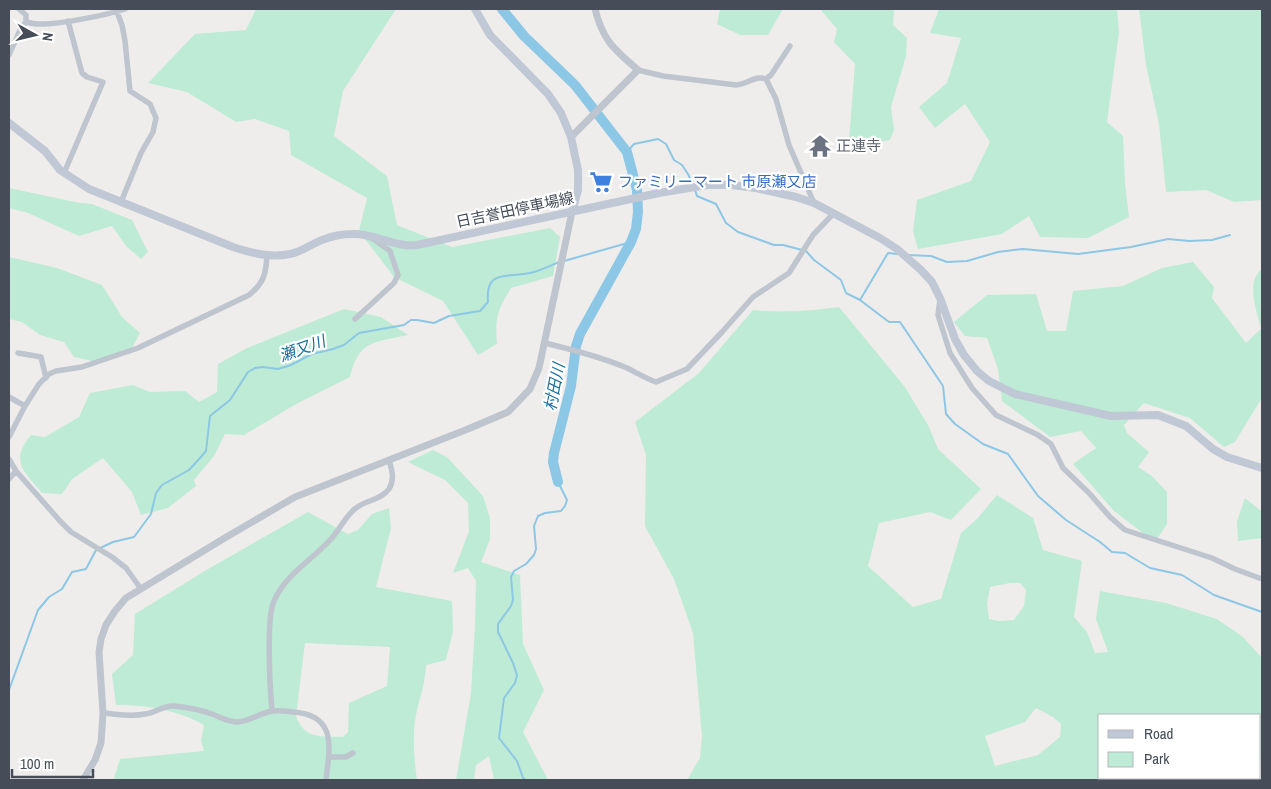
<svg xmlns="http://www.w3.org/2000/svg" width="1271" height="789" font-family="'Archivo Narrow','Noto Sans JP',sans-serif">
<rect width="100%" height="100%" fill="#efedec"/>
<!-- green -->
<path fill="#bdebd5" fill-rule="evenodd" d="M 256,9 L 396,9 L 343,91 L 334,136 L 387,176 L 397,225 L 452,247 L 550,228 L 560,237 L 553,276 L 511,288 C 497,311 495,317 497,344 L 478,355 L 443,301 L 394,277 L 359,231 L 367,198 L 291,155 L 289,131 L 255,119 L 236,122 L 187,92 L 148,83 L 195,34 L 246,30 Z
M 720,9 L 783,9 L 768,35 L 740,35 L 717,24 Z
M 820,9 L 894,9 L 893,25 L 907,38 L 906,56 L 891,107 L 894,130 L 890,140 L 856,146 L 849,141 L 855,64 L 834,42 L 837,29 Z
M 939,9 L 1117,9 L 1119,32 L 1107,122 L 1123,136 L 1125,183 L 1129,217 L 1088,238 L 1040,237 L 1029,216 L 1002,234 L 918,249 L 913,231 L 917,200 L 971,181 L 990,142 L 965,104 L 935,128 L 919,107 L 947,83 L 961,38 L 930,33 Z
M 1139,9 L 1262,9 L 1262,200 L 1234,202 L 1206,190 L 1166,192 L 1159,124 L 1146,65 Z
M 9,188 L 80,203 L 92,204 L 132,220 L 148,252 L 141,259 L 126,246 L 112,226 L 79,236 L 28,213 L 9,208 Z
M 9,257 L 57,268 L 102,285 L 122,317 L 140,333 L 130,352 L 92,361 L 74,357 L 64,342 L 40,335 L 22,322 L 9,319 Z
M 1193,262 L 1214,287 L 1212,298 L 1246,343 L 1261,329 C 1257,311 1245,282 1262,269 L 1262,398 L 1235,442 L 1224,447 L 1190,418 L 1144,403 L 1124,425 L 1127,433 L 1149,452 L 1138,467 L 1152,476 L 1167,492 L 1167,524 L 1155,542 L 1114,511 L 1073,464 L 1096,448 L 1081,431 L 1050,437 L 1002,401 L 998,369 L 987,338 L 965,336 L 954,322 L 987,295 L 1036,294 L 1047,331 L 1066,331 L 1073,291 L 1123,286 L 1162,268 Z
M 839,307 L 905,387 L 929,427 L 938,449 L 981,489 L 951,520 L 930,512 L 879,523 L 868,566 L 913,607 L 941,599 L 961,533 L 977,519 L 997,495 L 1033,518 L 1043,550 L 1082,561 L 1074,617 L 1087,632 L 1095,653 L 1108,652 L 1096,619 L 1100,591 L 1166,603 L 1217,619 L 1243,637 L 1262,658 L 1262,728 L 1260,774 L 1260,715 L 1100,715 L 1100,778 L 1260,778 L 1259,780 L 687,780 L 700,758 L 702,737 L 693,633 L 674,579 L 645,526 L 646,455 L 635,422 L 699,373 L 753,310 C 782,313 810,311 839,307 ZM 1010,583 L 1020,583 L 1026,590 L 1024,606 L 1014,620 L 998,621 L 989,619 L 987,603 L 990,587 ZM 1036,708 L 1053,717 L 1061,724 L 1060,737 L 1038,755 L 995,766 L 985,736 L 1025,722 Z
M 344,309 L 381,317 L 408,335 C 374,343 359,339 350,377 L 298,403 L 244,435 L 225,434 L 214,456 L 194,480 L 196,486 L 168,508 L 141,515 L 132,492 L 103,458 L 72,479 L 62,494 L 42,493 C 24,471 9,462 31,435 L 45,437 L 79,417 L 90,393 L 133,385 L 150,392 L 185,391 L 199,402 L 217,392 L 218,364 L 247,348 Z
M 433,450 L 447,457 L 483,496 L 490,518 L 490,539 L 481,562 L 520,575 L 523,644 L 544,690 L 523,732 L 548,780 L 494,780 L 489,756 L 476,765 L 474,780 L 456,780 L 471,693 L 475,625 L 476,581 L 468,568 L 453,573 L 469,531 L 468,503 L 445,480 L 408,462 Z
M 1245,498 L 1261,511 L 1262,510 L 1262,538 L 1238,541 L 1237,521 Z
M 389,508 L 391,528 L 376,587 L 452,601 L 453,631 L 446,660 L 426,665 C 425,685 420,696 416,715 C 412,737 414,758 417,780 L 116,780 L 114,778 L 120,759 L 204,751 L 201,741 L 204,725 C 178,710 146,705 116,705 L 112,674 L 133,655 L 135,614 L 208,569 L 308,512 L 348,534 L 358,530 L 372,514 ZM 305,643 L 390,647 L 387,686 L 349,703 L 348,732 L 343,737 C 323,736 304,740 296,716 Z"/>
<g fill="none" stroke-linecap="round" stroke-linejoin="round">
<!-- stream -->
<path stroke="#8cc7e5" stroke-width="2" d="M 627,152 L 634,144 L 658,139 L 666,144 L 674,160 L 682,165 L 688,174 L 693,185
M 695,190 L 697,196 L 716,204 L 726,223 L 738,232 L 774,245 L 783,245 L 806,251 L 814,260 L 841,280 L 846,293 L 860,300 L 889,322 L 900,322 L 943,386 L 946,414 L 955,424 L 983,444 L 1008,454 L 1038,496 L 1066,520 L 1100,542 L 1112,552 L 1125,553 L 1150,568 L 1182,575 L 1214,595 L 1262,612
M 907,255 L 931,256 L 947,262 L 967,261 L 998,252 L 1023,249 L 1078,254 L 1131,247 L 1168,239 L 1189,241 L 1212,240 L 1230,235
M 564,261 L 631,242
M 860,300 L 888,253 L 898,254
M 9,690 L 38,610 L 49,597 L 62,589 L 72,572 L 86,569 L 96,550 L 113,542 L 134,537 L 151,514 L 156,493 L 162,485 L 189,470 L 200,458 L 206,451 L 210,416 L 230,400 L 248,372 L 255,368 L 263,367 L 278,369 L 291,365 L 312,354 L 333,349 L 344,345 L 359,333 L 404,325 L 411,320 L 417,320 L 434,323 L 449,316 L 480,311 L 488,302 C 485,269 507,278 530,273 C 540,271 550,266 559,262
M 526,780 L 523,778 L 517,761 L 499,738 L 504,698 L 515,683 L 517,675 L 513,663 L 498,632 L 498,624 L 511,606 L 513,600 L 511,577 L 514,571 L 526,564 L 534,555 L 536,549 L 534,526 L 538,516 L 545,513 L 561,511 L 565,506 L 567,500 L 558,482"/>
<!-- river -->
<path stroke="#8cc7e5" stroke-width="10" d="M 502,9 L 524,36 L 575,85 L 627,152 L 637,190 L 638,212 L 636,229 L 631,242 L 580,334 L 576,346 L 571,386 L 554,453 L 553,462 L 558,482"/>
<!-- minor -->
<path stroke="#bec5ce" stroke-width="5.5" d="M 117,12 L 122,25 L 125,41 L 130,91 L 150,104 L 156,118 L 153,132 L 141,153 L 121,202
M 26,22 C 30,23 34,24 38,24 C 57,25 107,15 125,9
M 9,55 L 20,30 L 26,22 L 26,15 L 19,9
M 638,70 L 663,76 L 736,85 C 748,84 755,75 766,79 L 776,99 L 789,145 L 814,203
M 766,79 L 771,75 L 790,46
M 64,173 L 103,82 L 87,77 L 82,73 L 68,21
M 940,299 L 938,315 L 950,353 L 972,388 L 996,415 L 1038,435 L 1051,444 L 1063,468 L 1089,493 L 1110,517 L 1125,530 L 1212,558 L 1235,569 L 1262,579
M 355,319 L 394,283 L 398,275 L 390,251 L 372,238
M 545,343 C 573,350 601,357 627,368 C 637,373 645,378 656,382 L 687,369 L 722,332 L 753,297 L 789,273 L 813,235 L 833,214
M 18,353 L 41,357 L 46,378
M 9,397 L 25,406
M 9,437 L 25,406 L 39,384 L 49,374 L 56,371 L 82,367 L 138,348 L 249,295 C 264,283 266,274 267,255
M 9,459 L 16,471 L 60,521 L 71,532 L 112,557 L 126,568 L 141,589
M 9,479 L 16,471
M 272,710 C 270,690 266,618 274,601 C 285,575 311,561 330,540 C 340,530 345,516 356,508 C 366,500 381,500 389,489 C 395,479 392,471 389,460
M 103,713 C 116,714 131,717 145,714 C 155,713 164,705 174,706 C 185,707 201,710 212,714 C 220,717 227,722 237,722 C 251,721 261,712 273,711 C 279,710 286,711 292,712 C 337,714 330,747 326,780
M 329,757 L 346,757 L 353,753"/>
<!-- tertiary -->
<path stroke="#bec5ce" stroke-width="7" d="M 571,137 L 638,70 C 614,49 603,41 595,9
M 83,780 L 95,760 L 101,743 L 103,713 L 99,652 L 101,639 L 106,625 L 115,611 L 126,598 L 223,539 L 295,497 L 468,429 L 508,412 L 530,389 L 539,368 L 572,212"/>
<!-- secondary -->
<path stroke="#c0c7d5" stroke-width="8" d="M 475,9 L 490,35 L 548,94 L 561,113 L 571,137 L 578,170 L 578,190 L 572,212
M 9,123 L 45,151 L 60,170 L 89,189 L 233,247 C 251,253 270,258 290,254 C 302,252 311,244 322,240 C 332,236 342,234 352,234 C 375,233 395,248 417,245 L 659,193 L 707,185 L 731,185 L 756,188 L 796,197 L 814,203 L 880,238 L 897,249 L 921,270 L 932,282 L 940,298 L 955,339 L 964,355 L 977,371 L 989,381 L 1015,394 L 1111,416 L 1158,415 L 1186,426 L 1213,449 L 1227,457 L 1262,468"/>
</g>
<!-- icons -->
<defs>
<symbol id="temple-bare" viewBox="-9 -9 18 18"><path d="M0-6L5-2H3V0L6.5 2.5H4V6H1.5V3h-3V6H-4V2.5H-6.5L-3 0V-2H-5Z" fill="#6b7280" stroke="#fff" stroke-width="2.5" paint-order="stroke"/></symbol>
<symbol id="supermarket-bare" viewBox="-9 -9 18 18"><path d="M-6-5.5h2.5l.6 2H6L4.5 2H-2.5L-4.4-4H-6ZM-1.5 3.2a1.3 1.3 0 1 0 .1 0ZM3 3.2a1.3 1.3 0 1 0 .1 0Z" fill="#3f7fe0" stroke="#fff" stroke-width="2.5" paint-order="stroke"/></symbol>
</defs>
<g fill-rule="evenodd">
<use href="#temple-bare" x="804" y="130" width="32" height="32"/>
<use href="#supermarket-bare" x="585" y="166" width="32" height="32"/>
</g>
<g text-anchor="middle" stroke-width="4.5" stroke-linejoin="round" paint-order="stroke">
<!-- worship labels -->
<g font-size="15" fill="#5b616d" stroke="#fff" text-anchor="start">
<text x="836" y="151">正連寺</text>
</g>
<!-- shop labels -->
<g font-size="15" fill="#366cbe" stroke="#fff" text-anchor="start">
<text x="618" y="187">ファミリーマート 市原瀬又店</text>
</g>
<!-- street labels -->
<g font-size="15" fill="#464d58" stroke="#fff">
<text transform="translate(515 210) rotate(-12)" y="5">日吉誉田停車場線</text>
</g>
<!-- water labels -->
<g font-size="16" font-style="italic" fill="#156e9c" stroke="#fff">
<text transform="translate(302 348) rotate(-20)" y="6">瀬又川</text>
<text transform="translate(554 387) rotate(-79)" y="6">村田川</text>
</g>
</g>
<!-- border -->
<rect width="1271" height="789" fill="none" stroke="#464d58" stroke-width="20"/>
<!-- legend -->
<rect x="1098" y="714" width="162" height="65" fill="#ffffff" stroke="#b5b8bc"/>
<rect x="1108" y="730" width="25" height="8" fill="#c0c7d5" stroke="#b5b8bc"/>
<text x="1144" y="739" font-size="15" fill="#464d58">Road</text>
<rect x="1108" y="752" width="25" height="15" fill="#bdebd5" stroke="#b5b8bc"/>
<text x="1144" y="764" font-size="15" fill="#464d58">Park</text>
<!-- north arrow -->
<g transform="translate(35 35) rotate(98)" stroke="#ffffff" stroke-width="4" paint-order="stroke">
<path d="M0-4L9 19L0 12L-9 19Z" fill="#464d58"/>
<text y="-8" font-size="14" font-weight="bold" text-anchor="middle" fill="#464d58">N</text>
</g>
<!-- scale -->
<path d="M12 769v8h81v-8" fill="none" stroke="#464d58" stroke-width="2.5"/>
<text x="20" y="769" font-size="15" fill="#464d58" stroke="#ffffff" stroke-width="4" paint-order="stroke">100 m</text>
</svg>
